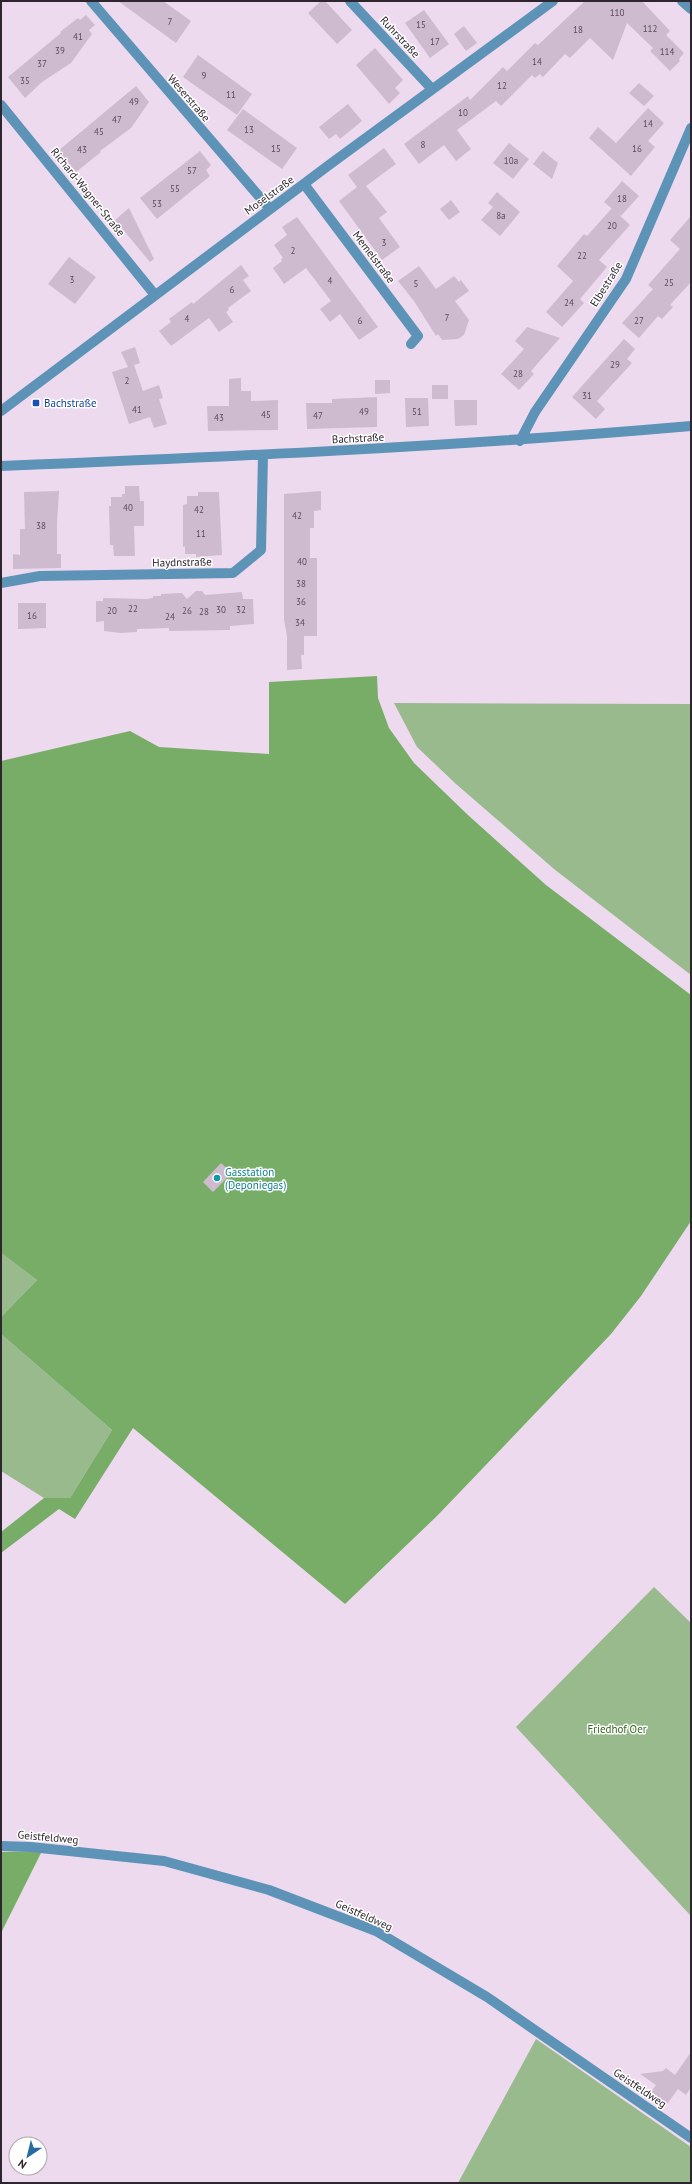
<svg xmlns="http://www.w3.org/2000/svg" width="692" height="2184" font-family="'PT Sans',sans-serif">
<rect width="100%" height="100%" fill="#eedaef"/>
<!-- green -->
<path fill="#98ba8d" d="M 394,703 L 691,704 L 691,975 L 554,869 L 456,784 L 417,747 Z
M 1,1253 L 37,1280 L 1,1317 Z
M 1,1334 L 112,1430 L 70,1498 L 44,1498 L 1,1471 Z
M 654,1587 L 691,1623 L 691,1916 L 516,1727 Z
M 536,2039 L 691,2147 L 691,2183 L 458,2183 Z"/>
<!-- forest -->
<path fill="#77ad66" d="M 377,676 L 378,698 L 389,728 L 414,763 L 469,816 L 546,885 L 691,995 L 691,1221 L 641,1296 L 611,1334 L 437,1516 L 345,1604 L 133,1428 L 75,1519 L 59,1509 L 1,1553 L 1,1532 L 44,1498 L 70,1498 L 112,1430 L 1,1334 L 1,1317 L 37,1280 L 1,1253 L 1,761 L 130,731 L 159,747 L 269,754 L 269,682 Z
M 42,1851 L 1,1933 L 1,1852 Z"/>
<!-- building -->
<path fill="#cebbcf" d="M 118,1 L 163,1 L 191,21 L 176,43 Z
M 321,1 L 325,1 L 352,30 L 337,44 L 308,13 Z
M 585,1 L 642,1 L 670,31 L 666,35 L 684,53 L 679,59 L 680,61 L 670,71 L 650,51 L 653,48 L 627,23 L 613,60 L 590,38 L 570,58 L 565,54 L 543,77 L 540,74 L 535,78 L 532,75 L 501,106 L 496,101 L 457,130 L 471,149 L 456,161 L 444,145 L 419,164 L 404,144 L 468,96 L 470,100 L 503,67 L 507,71 L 535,43 L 538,45 Z
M 424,10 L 449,44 L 430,58 L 405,23 Z
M 86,15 L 95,25 L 89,30 L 92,34 L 71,63 L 42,82 L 25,98 L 8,77 L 61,33 L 60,32 L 78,18 L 80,20 Z
M 464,26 L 477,43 L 466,51 L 454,34 Z
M 375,48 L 403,80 L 395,88 L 400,93 L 389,104 L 356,65 Z
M 198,55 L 252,94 L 237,115 L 183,77 Z
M 639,83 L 654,96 L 644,106 L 629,93 Z
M 136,86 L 149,102 L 131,128 L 100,151 L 101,152 L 76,172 L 58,151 Z
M 348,104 L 362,121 L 340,139 L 336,134 L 329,139 L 319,127 Z
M 648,108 L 664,123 L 648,141 L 655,147 L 631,176 L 589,138 L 598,127 L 616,143 Z
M 243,109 L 297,148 L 282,169 L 227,130 Z
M 509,143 L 529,159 L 513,179 L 493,163 Z
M 384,148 L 396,164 L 366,186 L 387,212 L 379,218 L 400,247 L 382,260 L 339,201 L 357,187 L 348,175 Z
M 200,151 L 211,165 L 206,170 L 210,176 L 157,219 L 140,198 Z
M 543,151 L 558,163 L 552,179 L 533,164 Z
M 622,181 L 639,196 L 621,216 L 604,202 Z
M 497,192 L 520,212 L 500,236 L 481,220 L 493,207 L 488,203 Z
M 451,200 L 460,212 L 449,220 L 440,209 Z
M 129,208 L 154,259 L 150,262 L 115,220 Z
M 612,208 L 630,225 L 599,260 L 607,267 L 580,299 L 584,303 L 562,327 L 546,312 L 573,281 L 557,266 L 584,234 L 587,236 Z
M 691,216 L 691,282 L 670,305 L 673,307 L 662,319 L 658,316 L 639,338 L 622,323 L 653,289 L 648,285 L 680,249 L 670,240 Z
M 297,217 L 378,327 L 359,340 L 340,314 L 330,322 L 320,309 L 331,301 L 306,268 L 284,284 L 273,268 L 282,261 L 281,259 L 283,258 L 274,245 L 287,235 L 282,227 Z
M 69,257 L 96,277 L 75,304 L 48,284 Z
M 241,265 L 249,276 L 243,280 L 251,291 L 228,308 L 229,310 L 226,312 L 233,322 L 219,332 L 209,318 L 171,346 L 159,331 L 171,322 L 169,319 L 192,302 L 193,304 Z
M 419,266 L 436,289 L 454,276 L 459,282 L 461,280 L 469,291 L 455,301 L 469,320 L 464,335 L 458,339 L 442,340 L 438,334 L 436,336 L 414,301 L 398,281 Z
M 527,327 L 560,338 L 531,371 L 534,374 L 519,390 L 501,374 L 524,349 L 515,341 Z
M 624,339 L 635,349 L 627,359 L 632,363 L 597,401 L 605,409 L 596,419 L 572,397 Z
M 135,347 L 140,363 L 134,365 L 143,391 L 159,385 L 163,398 L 159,399 L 167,424 L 154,428 L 150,417 L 129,424 L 112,372 L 128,367 L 121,352 Z
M 241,378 L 241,391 L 251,391 L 251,401 L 278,400 L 278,430 L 208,431 L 207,406 L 229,406 L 229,379 Z
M 375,380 L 390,380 L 390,393 L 375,394 Z
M 432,385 L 448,385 L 448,399 L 432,399 Z
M 377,397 L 377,427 L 307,429 L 306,403 L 332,403 L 332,399 Z
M 405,398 L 428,398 L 429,426 L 406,427 Z
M 454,400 L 477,400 L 477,425 L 455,426 Z
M 125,486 L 139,486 L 140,501 L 144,501 L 144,526 L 134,526 L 135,556 L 114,556 L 113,545 L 110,545 L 109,506 L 111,506 L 111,497 L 122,497 L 122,494 L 125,494 Z
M 59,491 L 57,523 L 57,554 L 61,554 L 61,568 L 13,569 L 13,554 L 20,555 L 20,529 L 25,529 L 24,492 Z
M 321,491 L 321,510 L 314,511 L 314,528 L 310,528 L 310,558 L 317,558 L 317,636 L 304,636 L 304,655 L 301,655 L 302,669 L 287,670 L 287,636 L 284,620 L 284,494 Z
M 198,492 L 219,492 L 222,555 L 196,557 L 196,554 L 185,554 L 185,546 L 183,547 L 183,505 L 187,504 L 187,496 L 198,496 Z
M 196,591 L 202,591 L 205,595 L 242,592 L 243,599 L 253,599 L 254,624 L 230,626 L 230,630 L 169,631 L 169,628 L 137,629 L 137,632 L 121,633 L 104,631 L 104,621 L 96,622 L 96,601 L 103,601 L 103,598 L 146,599 L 153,598 L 153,596 L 161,596 L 161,594 L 182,593 L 187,599 Z
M 18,603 L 46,603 L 46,628 L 18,629 Z
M 221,1163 L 232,1173 L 213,1192 L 203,1182 Z
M 691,2052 L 691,2087 L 686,2095 L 678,2089 L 667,2104 L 651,2092 L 656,2085 L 640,2074 L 663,2071 L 666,2068 L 675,2075 Z"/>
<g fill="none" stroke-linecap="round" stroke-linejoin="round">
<!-- minor -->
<path stroke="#5e93b8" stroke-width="10" d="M 91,1 L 270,209
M 350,1 L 432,89
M 682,1 L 691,9
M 1,105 L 155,295
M 304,184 L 418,336 L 411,344
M 1,411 L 329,165 L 553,1
M 520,441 L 535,412 L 626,279 L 691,128
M 1,466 C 231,457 461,446 691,426
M 1,583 L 40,576 L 233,573 L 261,550 L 263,455
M 1,1846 L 31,1847 L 164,1861 L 269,1890 L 376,1931 L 487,1997 L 691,2138"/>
</g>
<!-- markers -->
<rect fill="#1a4fb4" stroke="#fff" stroke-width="1.5" x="32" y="399" width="8" height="8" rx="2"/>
<circle fill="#0f9aa8" stroke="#fff" stroke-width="1.5" cx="217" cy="1178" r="4"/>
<g text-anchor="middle" stroke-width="3" stroke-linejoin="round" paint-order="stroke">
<!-- number labels -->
<g font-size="9" fill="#564b56">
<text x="617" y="16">110</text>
<text x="170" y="25">7</text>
<text x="421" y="28">15</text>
<text x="650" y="32">112</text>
<text x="578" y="33">18</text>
<text x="78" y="40">41</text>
<text x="435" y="45">17</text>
<text x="60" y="54">39</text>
<text x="667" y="55">114</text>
<text x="537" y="65">14</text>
<text x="42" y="67">37</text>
<text x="204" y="79">9</text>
<text x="25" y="84">35</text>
<text x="502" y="89">12</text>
<text x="231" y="98">11</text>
<text x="134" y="105">49</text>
<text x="463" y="116">10</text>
<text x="117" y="123">47</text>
<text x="648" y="127">14</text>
<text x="249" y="133">13</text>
<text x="99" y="135">45</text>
<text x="423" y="148">8</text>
<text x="276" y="152">15</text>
<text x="637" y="152">16</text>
<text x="82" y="153">43</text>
<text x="511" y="164">10a</text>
<text x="192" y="174">57</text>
<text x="175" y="192">55</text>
<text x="622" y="202">18</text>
<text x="157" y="207">53</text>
<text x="501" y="219">8a</text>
<text x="612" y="229">20</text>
<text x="384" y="246">3</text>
<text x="293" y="254">2</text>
<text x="582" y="259">22</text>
<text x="72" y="283">3</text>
<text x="330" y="284">4</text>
<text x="669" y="286">25</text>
<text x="416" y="287">5</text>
<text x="232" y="293">6</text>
<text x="569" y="306">24</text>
<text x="447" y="321">7</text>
<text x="187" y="322">4</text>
<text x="360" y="324">6</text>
<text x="639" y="324">27</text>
<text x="615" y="368">29</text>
<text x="518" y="377">28</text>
<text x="127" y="384">2</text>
<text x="587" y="399">31</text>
<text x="137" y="413">41</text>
<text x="364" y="415">49</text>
<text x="417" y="415">51</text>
<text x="266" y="418">45</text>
<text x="318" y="419">47</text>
<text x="219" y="421">43</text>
<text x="128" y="511">40</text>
<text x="199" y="513">42</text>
<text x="297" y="519">42</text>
<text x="41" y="529">38</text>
<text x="201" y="537">11</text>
<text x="302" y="565">40</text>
<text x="301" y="587">38</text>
<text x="301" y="605">36</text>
<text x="133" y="612">22</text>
<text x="221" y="613">30</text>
<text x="241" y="613">32</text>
<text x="112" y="614">20</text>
<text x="187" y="614">26</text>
<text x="204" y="615">28</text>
<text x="32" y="619">16</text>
<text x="170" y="620">24</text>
<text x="300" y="626">34</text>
</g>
<!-- street labels -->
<g font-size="11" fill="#2e262e" stroke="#fff">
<text transform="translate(400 37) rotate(47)" y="4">Ruhrstraße</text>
<text transform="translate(189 98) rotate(49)" y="4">Weserstraße</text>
<text transform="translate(88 192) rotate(51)" y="4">Richard-Wagner-Straße</text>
<text transform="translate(269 195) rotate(-36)" y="4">Moselstraße</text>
<text transform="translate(374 257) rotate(53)" y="4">Memelstraße</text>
<text transform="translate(606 284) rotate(-58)" y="4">Elbestraße</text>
<text transform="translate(358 438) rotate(-3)" y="4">Bachstraße</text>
<text transform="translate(182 562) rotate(-1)" y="4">Haydnstraße</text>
<text transform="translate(48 1837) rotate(5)" y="4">Geistfeldweg</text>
<text transform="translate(364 1915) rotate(24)" y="4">Geistfeldweg</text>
<text transform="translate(640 2088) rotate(34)" y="4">Geistfeldweg</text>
</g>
<!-- transit labels -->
<g font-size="11" fill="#164399" stroke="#fff" text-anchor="start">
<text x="44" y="407">Bachstraße</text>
</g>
<!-- culture labels -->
<g font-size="11" fill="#0d838f" stroke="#fff" text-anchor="start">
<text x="225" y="1176">Gasstation<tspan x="225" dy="13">(Deponiegas)</tspan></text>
</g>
<!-- park labels -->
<g font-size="11" fill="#33661f" stroke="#fff">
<text x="617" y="1733">Friedhof Oer</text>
</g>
</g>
<!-- border -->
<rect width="692" height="2184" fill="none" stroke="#2e262e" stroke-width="4"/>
<!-- north arrow -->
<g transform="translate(28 2156) rotate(215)"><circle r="19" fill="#ffffff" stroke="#aba8ab"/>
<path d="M0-3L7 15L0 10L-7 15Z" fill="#296ba0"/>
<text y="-6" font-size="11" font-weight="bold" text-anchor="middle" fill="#2e262e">N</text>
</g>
</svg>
